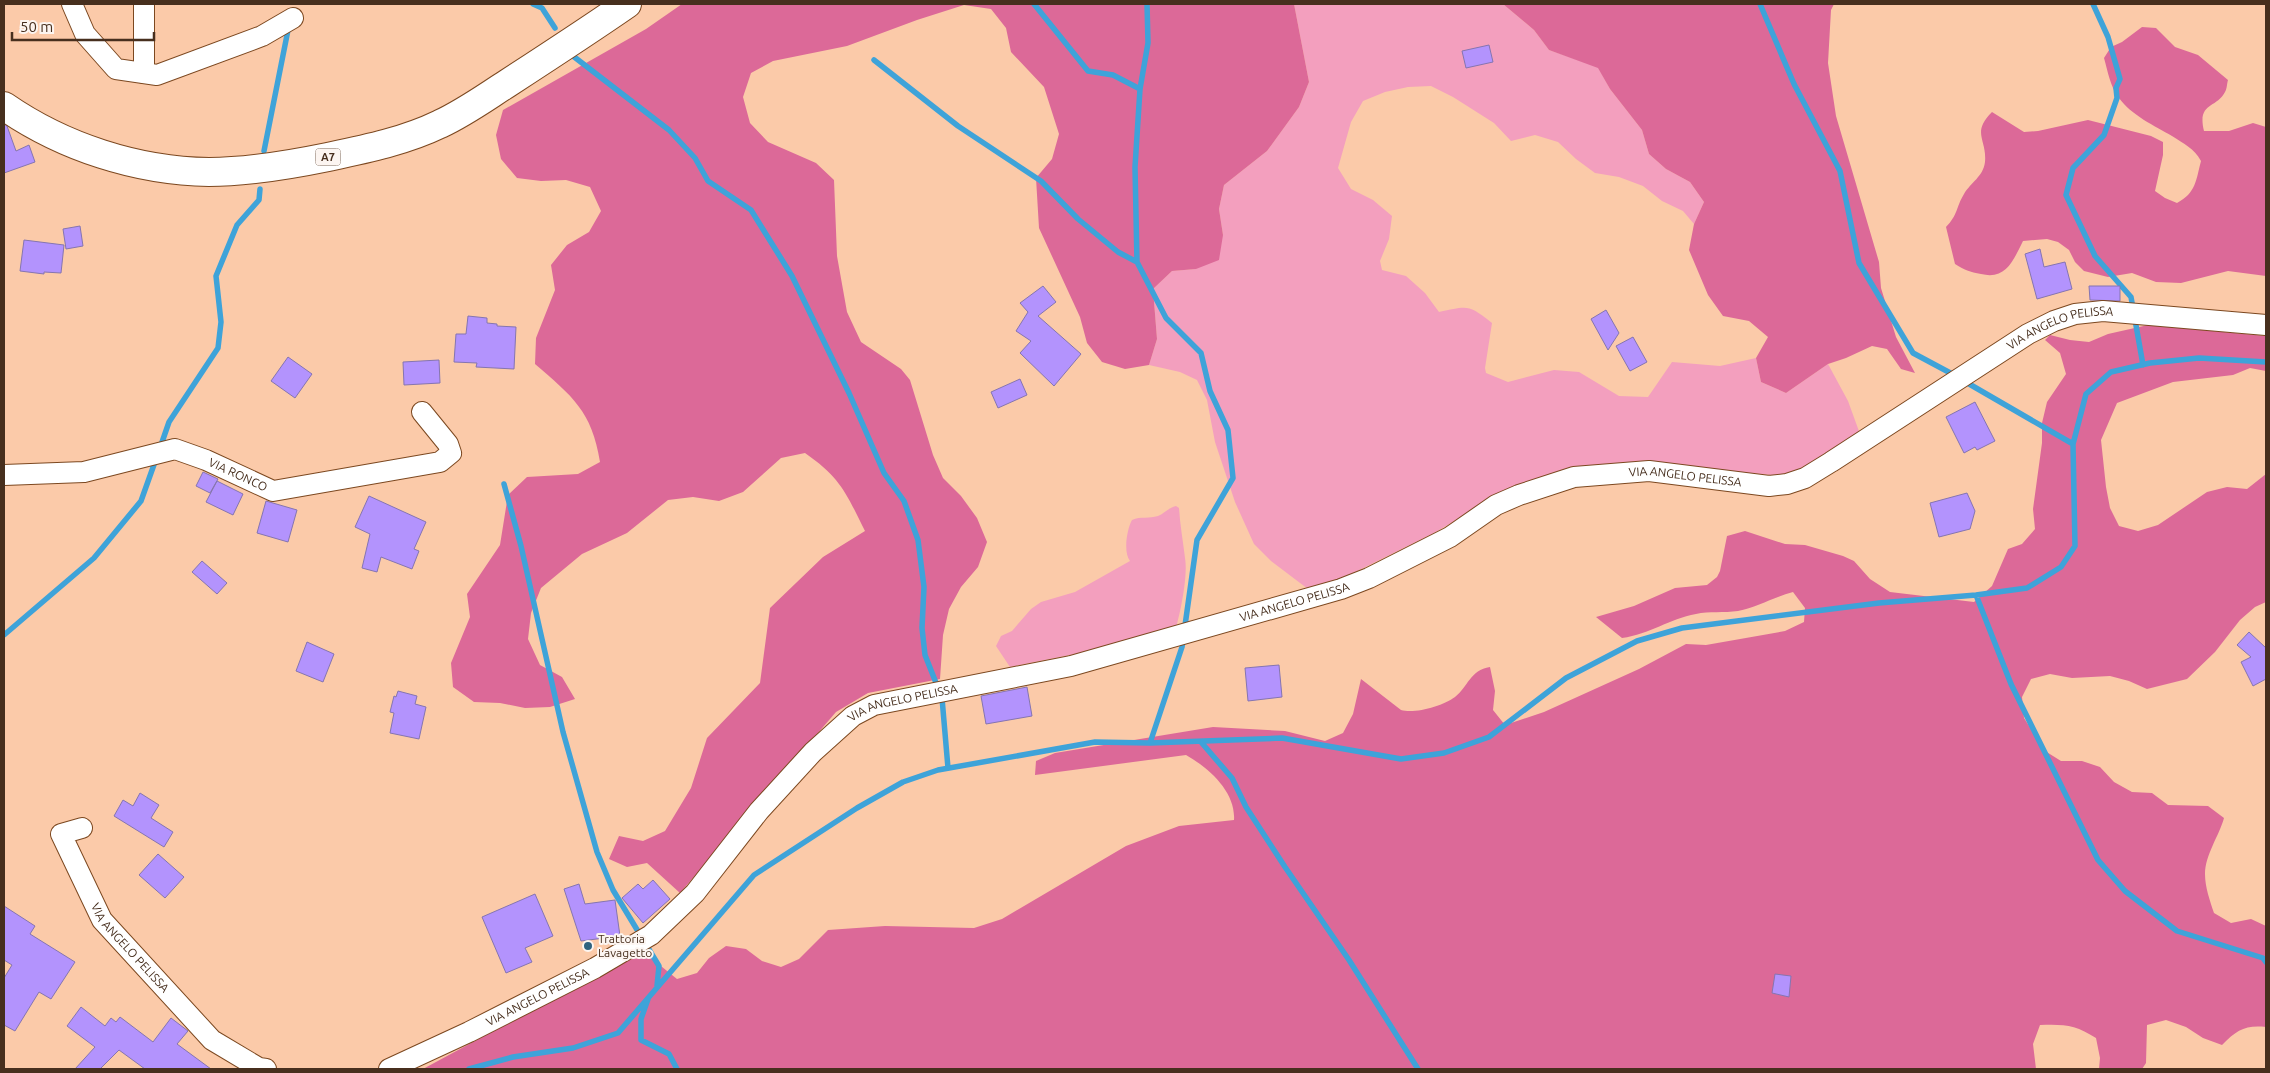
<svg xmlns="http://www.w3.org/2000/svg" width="2270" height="1073" font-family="Ubuntu,sans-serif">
<rect width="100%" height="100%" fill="#fbcaa9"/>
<!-- green -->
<path fill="#f39fbe" d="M 1294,4 L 1503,4 L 1534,30 L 1549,50 L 1598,67 L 1610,89 L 1642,130 L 1649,154 L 1666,169 L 1690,182 L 1704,202 L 1694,224 L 1683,211 L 1662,201 L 1643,186 L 1619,177 L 1595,173 L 1576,159 L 1558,142 L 1535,135 L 1511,141 L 1494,123 L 1453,97 L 1431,86 L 1408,87 L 1385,92 L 1363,101 L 1351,122 L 1338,168 L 1351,189 L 1373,200 L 1392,216 L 1389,239 L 1380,261 L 1382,270 L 1406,276 L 1425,293 L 1439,312 C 1468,306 1468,304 1492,323 L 1485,368 L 1486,373 L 1508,382 L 1554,370 L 1579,372 L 1619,396 L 1648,397 L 1672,362 L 1720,366 L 1756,358 L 1761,382 L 1786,393 L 1828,364 L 1848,401 L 1860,434 L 1813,463 L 1782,476 L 1625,462 L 1584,468 L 1485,503 L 1434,533 L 1339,580 L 1308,589 L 1271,561 L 1254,544 L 1235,502 L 1215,442 L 1207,400 L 1197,380 L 1180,372 L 1149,365 L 1157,339 L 1153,289 L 1172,271 L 1196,269 L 1223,235 L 1219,209 L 1224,185 L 1267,151 L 1299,107 L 1309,82 Z
M 1176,506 L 1179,508 C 1180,525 1183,541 1185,558 C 1188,575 1181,610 1176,628 L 1090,651 L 1010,667 L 996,646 L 1001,636 L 1012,631 L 1031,609 L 1041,602 L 1075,592 L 1130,561 C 1123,552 1127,529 1132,520 C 1141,516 1149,519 1158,516 C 1165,513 1168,508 1176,506 Z"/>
<!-- forest -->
<path fill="#dc6998" d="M 682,4 L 1294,4 L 1309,82 L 1299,107 L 1267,151 L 1224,185 L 1219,209 L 1223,235 L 1219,260 L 1196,269 L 1172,271 L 1153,289 L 1157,339 L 1149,365 L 1125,369 L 1102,362 L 1087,343 L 1080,317 L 1039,228 L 1036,178 L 1052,159 L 1059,134 L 1044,87 L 1011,52 L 1006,28 L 991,9 L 964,5 L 917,20 L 847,46 L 773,61 L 751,73 L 743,97 L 750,123 L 768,142 L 816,163 L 834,180 L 837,256 L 847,312 L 861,342 L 901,369 L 910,380 L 933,455 L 943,478 L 961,496 L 977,518 L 987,542 L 978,567 L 961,587 L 949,609 L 943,635 L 940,679 L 868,693 L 836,712 L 680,893 L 647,863 L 627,867 L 609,859 L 619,836 L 643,841 L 665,831 L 691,788 L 707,738 L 760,683 L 770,608 L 823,557 L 865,531 C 846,493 841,478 805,453 L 781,458 L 743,492 L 719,501 L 693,497 L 668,500 L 627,533 L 582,554 L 541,588 L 531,613 L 528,639 L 540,665 L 562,677 L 575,699 L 550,707 L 525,708 L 500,703 L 474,702 L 453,687 L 451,663 L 470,617 L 467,594 L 500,545 L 508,495 L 527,477 L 578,474 L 600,462 C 592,411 572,396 535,364 L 536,338 L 555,290 L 551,265 L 567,245 L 589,232 L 601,211 L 590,187 L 566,180 L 541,181 L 517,178 L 501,159 L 496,135 L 503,110 L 646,29 Z
M 1503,4 L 1834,4 L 1831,10 L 1828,63 L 1836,116 L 1879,262 L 1881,288 L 1896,337 L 1915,373 L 1901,369 L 1887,349 L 1872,346 L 1846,358 L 1828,364 L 1786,393 L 1761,382 L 1756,358 L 1768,337 L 1749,321 L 1723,316 L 1708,295 L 1689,250 L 1694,224 L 1704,202 L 1690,182 L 1666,169 L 1649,154 L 1642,130 L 1610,89 L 1598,68 L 1549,50 L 1534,30 Z
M 2142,27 L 2156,28 L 2175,47 L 2198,55 L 2228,80 C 2227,83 2227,89 2225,92 C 2216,109 2197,102 2204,131 L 2229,131 L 2253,123 L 2266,127 L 2266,276 L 2228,271 L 2181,283 L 2156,282 L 2132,273 L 2108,277 L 2084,271 L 2075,262 L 2069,250 L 2058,242 L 2047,239 L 2023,241 C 2013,261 2006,280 1981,274 C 1970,272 1964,270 1955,264 L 1946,227 C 1958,215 1956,207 1964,194 C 1971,182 1983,177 1985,162 C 1987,139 1971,133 1992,112 L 2024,132 L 2038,131 L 2088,120 L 2151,136 L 2163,142 L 2163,155 L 2155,191 L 2165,198 L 2177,203 C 2196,193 2196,180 2201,161 C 2194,148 2184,144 2172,136 C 2155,126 2131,115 2119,98 C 2110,86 2108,72 2104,58 L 2111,47 L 2122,42 Z
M 2148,325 L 2266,336 L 2266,371 L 2250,368 L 2233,375 L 2173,382 L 2117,403 L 2101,440 L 2106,487 L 2110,508 L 2119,526 L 2138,531 L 2158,525 L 2207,492 L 2227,487 L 2247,489 L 2266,474 L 2266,602 L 2255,607 L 2240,620 L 2215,652 L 2187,679 L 2147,689 L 2129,681 L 2110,676 L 2072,678 L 2050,674 L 2031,679 L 2022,697 L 2024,718 L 2045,751 L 2061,761 L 2082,761 L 2100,767 L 2114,782 L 2132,792 L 2152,793 L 2168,805 L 2208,806 L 2224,818 C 2219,836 2205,855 2205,874 C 2205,887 2210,901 2214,913 L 2231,923 L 2251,919 L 2266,926 L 2266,1027 C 2245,1025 2237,1030 2222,1045 L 2203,1038 L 2186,1027 L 2166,1020 L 2147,1025 L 2146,1063 L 2142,1069 L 2099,1069 L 2100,1058 L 2096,1038 C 2076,1025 2064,1024 2040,1025 L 2033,1044 L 2036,1069 L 423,1069 L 616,965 L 646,954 L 677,979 L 697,973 L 709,958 L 726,946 L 746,949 L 762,961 L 781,967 L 799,959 L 828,930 L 885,926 L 974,928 L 1002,919 L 1126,846 L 1179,826 L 1234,820 C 1236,792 1209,768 1186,755 L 1035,775 L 1036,761 L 1055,753 L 1213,727 L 1285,731 L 1325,741 L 1343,733 L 1353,714 L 1361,679 L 1401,710 C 1415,714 1443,706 1455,697 C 1468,687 1470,670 1490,667 L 1495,691 L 1493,710 L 1505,725 L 1544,712 L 1639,669 L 1686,644 L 1706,645 L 1785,631 L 1804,622 L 1805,608 L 1793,592 C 1774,597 1757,607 1738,611 C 1724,613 1709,611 1696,614 C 1669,619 1650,634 1622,638 L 1596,617 L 1634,606 L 1675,588 L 1707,585 L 1717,577 L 1720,571 L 1727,536 L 1745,531 L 1785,544 L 1805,545 L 1843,556 L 1854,561 L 1870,579 L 1890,592 L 1974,602 L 1992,586 L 2008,549 L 2022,544 L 2035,529 L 2033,509 L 2042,443 L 2042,423 L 2047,402 L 2066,374 L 2060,353 L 2045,340 L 2050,335 L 2070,340 L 2089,342 L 2108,334 Z"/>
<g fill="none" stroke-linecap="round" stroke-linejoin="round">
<!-- stream -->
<path stroke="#3ea3d9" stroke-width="5.5" d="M 533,4 L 542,8 L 555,28
M 1034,4 L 1088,71 L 1113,75 L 1140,89
M 1147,4 L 1148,43 L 1140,89 L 1135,167 L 1137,262 L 1166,318 L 1201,353 L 1210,391 L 1228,430 L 1233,478 L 1197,540 L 1182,647 L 1150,743
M 1760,4 L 1794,84 L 1840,171 L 1859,263 L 1913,353 L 1956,376
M 2093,4 L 2108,37 L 2120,79 L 2116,88 L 2117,98 L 2104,135 L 2073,168 L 2066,195 L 2095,256 L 2131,297 L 2143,365
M 573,56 L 669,130 L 695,158 L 708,181 L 751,210 L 792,276 L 849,393 L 884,473 L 904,501 L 918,540 L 924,587 L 922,628 L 925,655 L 942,698 L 948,768
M 874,60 L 958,126 L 1041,181 L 1078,219 L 1118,252 L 1137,262
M 264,151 L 289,25
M 1964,381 L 2073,444
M 160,448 L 169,422 L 218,348 L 221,322 L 216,276 L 237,225 L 259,200 L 260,189
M 504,484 L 521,546 L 563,732 L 597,852 L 613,890 L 659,966 L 657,986
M 1976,595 L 2011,684 L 2098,860 L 2125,891 L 2177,931 L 2263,958 L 2266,962
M 4,635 L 94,558 L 141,501 L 156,459
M 1201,742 L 1232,778 L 1246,807 L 1285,867 L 1349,960 L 1418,1069
M 648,999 L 641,1019 L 641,1040 L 669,1054 L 677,1069
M 469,1069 L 513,1057 L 573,1048 L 618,1033 L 754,875 L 857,808 L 903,782 L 938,770 L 1095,742 L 1150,743 L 1282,738 L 1401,759 L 1444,753 L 1489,737 L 1566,678 L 1637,641 L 1682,628 L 1879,603 L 1976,595 L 2027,588 L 2061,567 L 2075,546 L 2073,444 L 2086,394 L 2111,372 L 2150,363 L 2199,358 L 2266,362"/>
</g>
<!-- building -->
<path fill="#b393fd" stroke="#8575b0" d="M 1489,45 L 1493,62 L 1466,68 L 1462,51 Z
M 4,124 L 7,126 L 16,151 L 29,145 L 35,162 L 4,173 Z
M 80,226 L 83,246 L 66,249 L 63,229 Z
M 24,240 L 64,245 L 61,273 L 44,272 L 44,274 L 20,271 Z
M 2040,249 L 2044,267 L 2065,262 L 2072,289 L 2037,299 L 2025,254 Z
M 1043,286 L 1056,302 L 1038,316 L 1081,354 L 1054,386 L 1020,353 L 1031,341 L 1016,331 L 1028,312 L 1020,303 Z
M 2089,286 L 2120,286 L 2120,301 L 2090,300 Z
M 1606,310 L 1619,333 L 1608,350 L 1591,319 Z
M 468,316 L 487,318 L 487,323 L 497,324 L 497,326 L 516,327 L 514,369 L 476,367 L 477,363 L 454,362 L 456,334 L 466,334 Z
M 1633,337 L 1647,362 L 1630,371 L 1616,346 Z
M 288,357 L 312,374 L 295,398 L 271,381 Z
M 439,360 L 440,383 L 404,385 L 403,362 Z
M 1020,379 L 1027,395 L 998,408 L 991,392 Z
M 1975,402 L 1995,441 L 1977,450 L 1975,447 L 1964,453 L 1946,417 Z
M 203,472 L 218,479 L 210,493 L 196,486 Z
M 217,481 L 243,494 L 233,515 L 206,502 Z
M 1967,493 L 1975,511 L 1970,529 L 1939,537 L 1930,503 Z
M 369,496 L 426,522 L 414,549 L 419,551 L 412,569 L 381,557 L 377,572 L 362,568 L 370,534 L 355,527 Z
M 266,501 L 297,510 L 288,542 L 257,533 Z
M 202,561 L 227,583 L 217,594 L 192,572 Z
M 2249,632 L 2266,648 L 2266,679 L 2253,686 L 2241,662 L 2251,657 L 2237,645 Z
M 307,642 L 334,654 L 323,682 L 296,671 Z
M 1279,665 L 1282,697 L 1248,701 L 1245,668 Z
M 1027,687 L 1032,716 L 986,724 L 981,696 Z
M 398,691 L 417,696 L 415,704 L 426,707 L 419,739 L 390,733 L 394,713 L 390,712 L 394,696 L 396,697 Z
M 140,793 L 159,805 L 151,818 L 173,832 L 164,847 L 114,816 L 123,800 L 133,806 Z
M 158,854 L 184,877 L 165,898 L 139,875 Z
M 653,880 L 670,899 L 643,923 L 622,898 L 638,884 L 643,889 Z
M 579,884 L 585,904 L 615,900 L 620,936 L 581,941 L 564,889 Z
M 535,894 L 553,936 L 525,948 L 532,962 L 506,973 L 482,917 Z
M 4,906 L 35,926 L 30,934 L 75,962 L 51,999 L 39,992 L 15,1031 L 4,1025 L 4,978 L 12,965 L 4,960 Z
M 1775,974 L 1791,976 L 1789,997 L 1772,993 Z
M 81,1007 L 105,1026 L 111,1018 L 116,1022 L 120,1017 L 153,1042 L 171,1018 L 188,1031 L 177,1044 L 211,1069 L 145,1069 L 119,1050 L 100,1069 L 75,1069 L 95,1047 L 67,1026 Z"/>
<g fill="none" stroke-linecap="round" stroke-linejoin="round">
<defs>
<g id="minor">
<path d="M 72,4 L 85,34 L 116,69 L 157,75 L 262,36 L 293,18"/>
<path d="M 144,73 L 144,4"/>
<path id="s1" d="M 4,475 L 84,472 L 175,449 L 206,460 L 273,491 L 440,462 L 451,453 L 448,444 L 422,412"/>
<path id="s2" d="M 82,828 L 61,834 L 102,920 L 212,1040 L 259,1068 L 266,1069"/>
<path id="s3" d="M 389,1069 L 469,1032 L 595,968 L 651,935 L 695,893 L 759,811 L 813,752 L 853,716 L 874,705 L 1071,666 L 1341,589 L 1369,578 L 1450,537 L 1496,505 L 1519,495 L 1574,477 L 1649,471 L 1769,486 L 1787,484 L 1805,478 L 1831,462 L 2028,334 L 2054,321 L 2075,314 L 2103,311 L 2266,325"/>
</g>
<path id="highway" d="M 4,106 C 63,147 137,171 209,172 C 249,172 289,165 328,157 C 366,149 405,141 440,124 C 464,113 486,97 508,83 C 548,57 588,31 627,4"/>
</defs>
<!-- minor casing -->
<use href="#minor" stroke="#7c4820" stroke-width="22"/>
<!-- highway casing -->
<use href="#highway" stroke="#7c4820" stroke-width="30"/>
<!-- minor -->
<use href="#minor" stroke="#fff" stroke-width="20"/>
<!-- highway -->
<use href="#highway" stroke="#fff" stroke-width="28"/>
</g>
<!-- markers -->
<circle fill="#2f627f" stroke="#fcf5f1" stroke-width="2" cx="588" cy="946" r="5"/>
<g text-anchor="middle" stroke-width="4" stroke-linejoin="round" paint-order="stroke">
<!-- shield labels -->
<rect fill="#fcf5f1" stroke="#7d6a5d" stroke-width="1" x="315.5" y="148.5" width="25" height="17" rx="4"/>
<g font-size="11" font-weight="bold" fill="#472f1e">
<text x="328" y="161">A7</text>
</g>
<!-- street labels -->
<g font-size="12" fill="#472f1e" stroke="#fcf5f1">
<text dy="4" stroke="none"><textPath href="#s3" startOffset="1890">VIA ANGELO PELISSA</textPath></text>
<text dy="4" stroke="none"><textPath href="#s1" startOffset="242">VIA RONCO</textPath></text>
<text dy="4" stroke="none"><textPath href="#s3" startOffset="1470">VIA ANGELO PELISSA</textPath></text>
<text dy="4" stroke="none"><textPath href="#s3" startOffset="1050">VIA ANGELO PELISSA</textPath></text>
<text dy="4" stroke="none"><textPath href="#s3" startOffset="645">VIA ANGELO PELISSA</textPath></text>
<text dy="4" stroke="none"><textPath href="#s2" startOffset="156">VIA ANGELO PELISSA</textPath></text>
<text dy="4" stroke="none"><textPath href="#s3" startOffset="165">VIA ANGELO PELISSA</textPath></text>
</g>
<!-- poi labels -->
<g font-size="12" fill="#472f1e" stroke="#fcf5f1" text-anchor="start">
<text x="598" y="943">Trattoria<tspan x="598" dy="14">Lavagetto</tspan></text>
</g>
</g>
<!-- border -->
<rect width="2270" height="1073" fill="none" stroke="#472f1e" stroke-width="10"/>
<!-- scale -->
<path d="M12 32v8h142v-8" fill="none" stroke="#472f1e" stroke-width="2.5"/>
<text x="20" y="32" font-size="15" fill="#472f1e" stroke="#fcf5f1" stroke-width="4" paint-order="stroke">50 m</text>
</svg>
